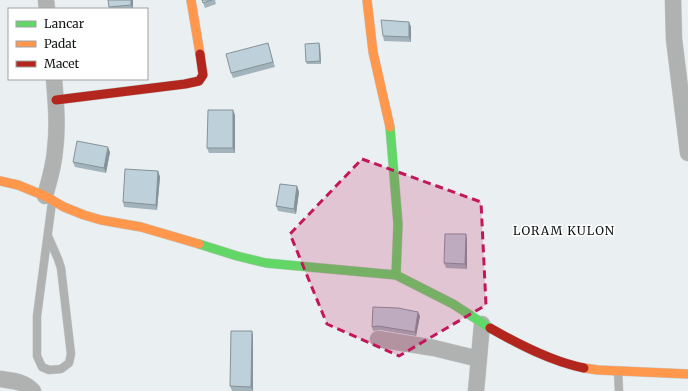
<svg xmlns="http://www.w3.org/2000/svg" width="688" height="391" font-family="Merriweather,serif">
<rect width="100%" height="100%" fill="#eaf0f1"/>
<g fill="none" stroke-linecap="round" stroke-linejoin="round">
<defs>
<path id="lane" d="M 48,236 L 58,259 L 61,268 L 71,354 L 69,363 L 61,369 L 49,370 L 42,367 L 37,356 L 37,316 L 52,202
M 618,371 L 619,391"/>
<path id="street" d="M 46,0 L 47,9
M 673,0 L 674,39 L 688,153
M 45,196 C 49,181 54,166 55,150 C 58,127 56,103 54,79
M 378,339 L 434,348 L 479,359
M 0,379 C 13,381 24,381 33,391
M 476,391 L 482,324"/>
<path id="fast" d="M 390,127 L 398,224 L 396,275
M 199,244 L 237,256 L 266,263 L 396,275 L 453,304 L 490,328"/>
<path id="slow" d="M 191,0 L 200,54
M 367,0 L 373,52 L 390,127
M 0,181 L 18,185 L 45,196 L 64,207 L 84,215 L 101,220 L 141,227 L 199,244
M 584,368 L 598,370 L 688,374"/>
<path id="jam" d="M 56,100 L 185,84 L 199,81 L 203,75 L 200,54
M 490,328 C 518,344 552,362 584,368"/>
</defs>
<!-- lane casing -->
<use href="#lane" stroke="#c8cccd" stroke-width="9"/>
<!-- street casing -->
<use href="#street" stroke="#c8cccd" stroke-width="17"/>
<!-- fast casing -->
<use href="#fast" stroke="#c8cccd" stroke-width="10"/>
<!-- slow casing -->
<use href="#slow" stroke="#c8cccd" stroke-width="10"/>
<!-- jam casing -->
<use href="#jam" stroke="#c8cccd" stroke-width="10"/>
<!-- lane -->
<use href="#lane" stroke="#b0b2b2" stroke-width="8"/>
<!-- street -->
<use href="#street" stroke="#b0b2b2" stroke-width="16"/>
<!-- fast -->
<use href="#fast" stroke="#63d668" stroke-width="9"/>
<!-- slow -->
<use href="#slow" stroke="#ff974d" stroke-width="9"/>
<!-- jam -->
<use href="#jam" stroke="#b3261e" stroke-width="9"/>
</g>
<!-- wall -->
<path fill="#a3b3bb" d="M 108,0 L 133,0 L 133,9 L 109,9 Z
M 202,0 L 215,0 L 216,4 L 205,8 Z
M 409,22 L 411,27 L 411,42 L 384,41 L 383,36 Z
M 268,43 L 275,67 L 233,78 L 231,73 Z
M 319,43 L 320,46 L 321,64 L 307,64 L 306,62 Z
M 235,115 L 235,153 L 209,153 L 207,148 Z
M 110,152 L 106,173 L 75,167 L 73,162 Z
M 158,171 L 160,177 L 157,210 L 124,207 L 123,202 Z
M 297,186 L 299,192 L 296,214 L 278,211 L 276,206 Z
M 467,239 L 467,269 L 446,268 L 444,263 Z
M 420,316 L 416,336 L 380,330 L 373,331 L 372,327 Z
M 252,331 L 253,336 L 253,391 L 232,391 L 230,386 Z"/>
<!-- shaded-wall -->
<path fill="#859298" d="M 131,0 L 133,0 L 133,9 L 131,5 Z
M 409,22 L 411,27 L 411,42 L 409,37 Z
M 319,43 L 320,46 L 321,64 L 320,61 Z
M 233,110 L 235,115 L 235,153 L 233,148 Z
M 108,147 L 110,152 L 106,173 L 104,168 Z
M 158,171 L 160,177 L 157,210 L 156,205 Z
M 297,186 L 299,192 L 296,214 L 294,209 Z
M 466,234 L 467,239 L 467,269 L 465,264 Z
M 418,312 L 420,316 L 416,336 L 415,332 Z
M 252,331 L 253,336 L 253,391 L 251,387 Z"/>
<!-- building -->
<path fill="#bed0d9" stroke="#859298" d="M 108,0 L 131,0 L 131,5 L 109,7 Z
M 202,0 L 212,0 L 203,3 Z
M 381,20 L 409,22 L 409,37 L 383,36 Z
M 268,43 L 273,62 L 231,73 L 226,54 Z
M 319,43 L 320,61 L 306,62 L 305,44 Z
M 208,110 L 233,110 L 233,148 L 207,148 Z
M 77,141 L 108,147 L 104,168 L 73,162 Z
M 125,169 L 158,171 L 156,205 L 123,202 Z
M 280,184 L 297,186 L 294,209 L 276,206 Z
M 445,234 L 466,234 L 465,264 L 444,263 Z
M 373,307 L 398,308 L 418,312 L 415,332 L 378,326 L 372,327 Z
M 231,331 L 252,331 L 251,387 L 230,386 Z"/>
<!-- marked area -->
<path fill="#c2185b" fill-opacity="0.2" stroke="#c2185b" stroke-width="3" stroke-dasharray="8 5" stroke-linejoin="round" d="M 362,159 L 481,202 L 486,305 L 399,356 L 327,324 L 290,234 Z"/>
<g text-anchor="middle" stroke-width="3" stroke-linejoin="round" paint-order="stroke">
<!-- quarter labels -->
<g font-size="12" letter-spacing="1" fill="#111516" stroke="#fff">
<text x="564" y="235">LORAM KULON</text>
</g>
</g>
<!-- legend -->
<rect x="8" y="8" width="140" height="72" fill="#ffffff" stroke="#a0a1a2"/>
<rect x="16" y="21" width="20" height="6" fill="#63d668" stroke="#a0a1a2"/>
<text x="44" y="28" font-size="12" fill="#111516">Lancar</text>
<rect x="16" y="41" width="20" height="6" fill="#ff974d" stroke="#a0a1a2"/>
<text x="44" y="48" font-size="12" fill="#111516">Padat</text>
<rect x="16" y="61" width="20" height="6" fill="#b3261e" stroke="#a0a1a2"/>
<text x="44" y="68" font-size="12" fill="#111516">Macet</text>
</svg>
